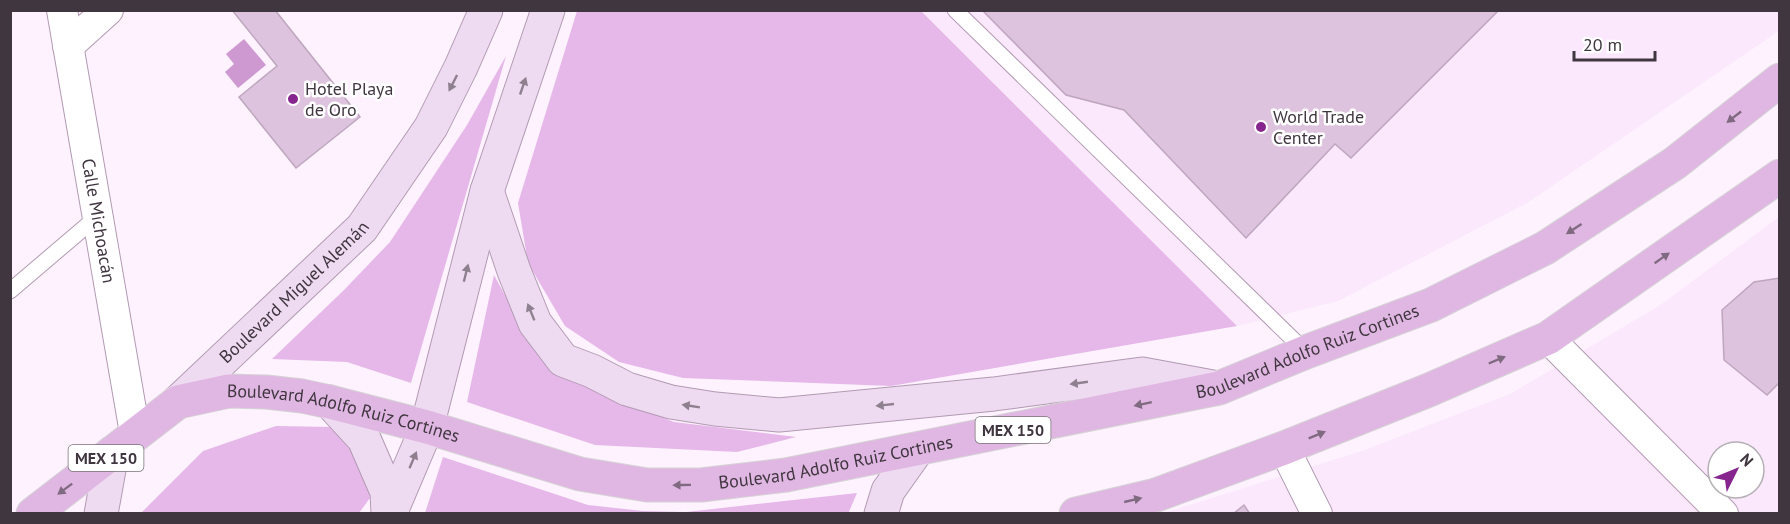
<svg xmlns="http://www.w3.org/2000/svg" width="1790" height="524" font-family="'PT Sans',sans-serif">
<rect width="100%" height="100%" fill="#fdf2fd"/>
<!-- built -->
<path fill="#fbe8fc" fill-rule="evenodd" d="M 1779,10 L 1780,29 L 1770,37 L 1527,203 L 1338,301 L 1237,326 L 921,11 Z
M 1779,217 L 1779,513 L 1161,514 L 1362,451 L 1510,394 L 1659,306 ZM 1718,452 L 1754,452 L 1754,488 L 1718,488 Z"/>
<!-- green -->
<path fill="#e6b8e9" d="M 577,11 L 921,11 L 1237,326 L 891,386 L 683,378 L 619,362 L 565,326 L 528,263 L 518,203 Z
M 506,56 L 411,383 L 347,362 L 272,359 L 344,290 L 390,242 L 467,125 Z
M 494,275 L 534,348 L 592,389 L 674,422 L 796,437 L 737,452 L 595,445 L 467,402 Z
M 276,426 L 332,427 L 361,454 L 370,498 L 359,513 L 140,514 L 203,451 Z
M 443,457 L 588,505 L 643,511 L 686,512 L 857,493 L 848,514 L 425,513 Z"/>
<!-- water -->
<path fill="#ce99d1" d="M 244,39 L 266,65 L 238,88 L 225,72 L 234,64 L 226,54 Z"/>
<!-- building -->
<path fill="#ddc3de" stroke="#bea6bf" stroke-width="1.5" d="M 232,10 L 275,10 L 360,117 L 296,168 L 239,97 L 277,66 Z
M 982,10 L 1499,10 L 1351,158 L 1335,144 L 1246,238 L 1124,110 L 1066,95 Z
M 1780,278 L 1780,382 L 1767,395 L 1724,360 L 1722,310 L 1754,282 Z
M 1244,505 L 1250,514 L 1233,514 Z"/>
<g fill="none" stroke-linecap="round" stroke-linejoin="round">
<defs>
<path id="service" d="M 955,10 L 1306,352
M 10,291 L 98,216"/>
<g id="minor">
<path id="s1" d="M 62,10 L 135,433"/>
<path d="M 68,46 L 108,10"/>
<path d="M 1548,338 L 1723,514"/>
<path d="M 1284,448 L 1317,514"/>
</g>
<g id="secondary">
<path d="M 487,191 L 514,271 L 535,323 L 563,360 L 592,371 L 627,389 L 671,402 L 715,409 L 779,415 L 994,394 L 1142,374 L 1218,388"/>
<path id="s2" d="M 178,402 L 362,228 L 431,127 L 461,67 L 486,10"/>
<path d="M 330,402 L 364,439 L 387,492 L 388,514"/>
<path d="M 101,514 L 112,453"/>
<path d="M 390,514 L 427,427 L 487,191 L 548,10"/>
<path d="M 881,514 L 888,491 L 917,450"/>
</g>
<g id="primary">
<path id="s3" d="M 33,514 L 178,402 L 229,391 L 266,392 L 302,396 L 330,402 L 427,427 L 580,474 L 647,485 L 701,485 L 786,475 L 1219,388 L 1306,352 L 1431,305 L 1545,248 L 1675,163 L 1780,80"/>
<path d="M 1076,514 L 1156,495 L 1284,448 L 1429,390 L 1548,338 L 1780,176"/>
</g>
</defs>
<!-- service casing -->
<use href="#service" stroke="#b29ab3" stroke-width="17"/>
<!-- minor casing -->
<use href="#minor" stroke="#b29ab3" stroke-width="32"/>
<!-- secondary casing -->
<use href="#secondary" stroke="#b29ab3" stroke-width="35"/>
<!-- primary casing -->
<use href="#primary" stroke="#d5d3d5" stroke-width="35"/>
<!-- service -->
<use href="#service" stroke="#fff" stroke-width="15"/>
<!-- minor -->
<use href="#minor" stroke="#fff" stroke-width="30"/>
<!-- secondary -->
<use href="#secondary" stroke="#efdbf1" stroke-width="33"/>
<!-- primary -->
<use href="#primary" stroke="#e0b7e2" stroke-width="33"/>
</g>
<!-- one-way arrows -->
<defs><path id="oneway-solid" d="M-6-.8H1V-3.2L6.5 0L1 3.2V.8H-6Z" transform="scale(1.5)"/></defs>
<g fill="#8f8090">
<use href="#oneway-solid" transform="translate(453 83) rotate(117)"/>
<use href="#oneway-solid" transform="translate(523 86) rotate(-71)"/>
<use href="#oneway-solid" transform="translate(466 273) rotate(-76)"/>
<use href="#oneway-solid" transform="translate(531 312) rotate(-112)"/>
<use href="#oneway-solid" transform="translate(1079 383) rotate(172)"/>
<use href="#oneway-solid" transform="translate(885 405) rotate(174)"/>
<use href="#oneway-solid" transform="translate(691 406) rotate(-171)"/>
<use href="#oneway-solid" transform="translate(413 460) rotate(-67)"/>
</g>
<g fill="#806a81">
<use href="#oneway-solid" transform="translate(1734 117) rotate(142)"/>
<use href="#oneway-solid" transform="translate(1574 229) rotate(147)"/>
<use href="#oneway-solid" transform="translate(1662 258) rotate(-35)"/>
<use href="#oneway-solid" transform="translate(1497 360) rotate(-23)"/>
<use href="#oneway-solid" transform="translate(1143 404) rotate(168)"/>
<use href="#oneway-solid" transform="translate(1317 435) rotate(-22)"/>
<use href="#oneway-solid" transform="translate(682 485) rotate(179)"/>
<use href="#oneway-solid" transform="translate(65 489) rotate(143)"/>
<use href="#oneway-solid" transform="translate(1133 500) rotate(-13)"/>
</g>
<!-- markers -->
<g fill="#87258f" stroke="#fff" stroke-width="2">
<circle cx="293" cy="99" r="6"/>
<circle cx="1261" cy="127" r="6"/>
</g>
<g text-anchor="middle" stroke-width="5" stroke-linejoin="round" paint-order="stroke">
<!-- shield labels -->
<g fill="#fff" stroke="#797279" stroke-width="1.5">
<rect x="975.5" y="417" width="75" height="26" rx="4.5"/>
<rect x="68.5" y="445" width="75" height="26" rx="4.5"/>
</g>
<g font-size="16" font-weight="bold" fill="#403640">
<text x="1013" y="436">MEX 150</text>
<text x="106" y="464">MEX 150</text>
</g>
<!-- poi labels -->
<g font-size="18" fill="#403640" stroke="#fff" text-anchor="start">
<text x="305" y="95">Hotel Playa<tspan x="305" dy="21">de Oro</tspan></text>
<text x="1273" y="123">World Trade<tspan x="1273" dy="21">Center</tspan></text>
</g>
<!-- street labels -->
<g font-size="18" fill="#403640" stroke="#fff">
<text dy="6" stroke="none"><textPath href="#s1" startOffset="214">Calle Michoacán</textPath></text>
<text dy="6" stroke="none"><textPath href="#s2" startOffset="160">Boulevard Miguel Alemán</textPath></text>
<text dy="6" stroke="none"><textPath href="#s3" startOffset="1342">Boulevard Adolfo Ruiz Cortines</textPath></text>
<text dy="6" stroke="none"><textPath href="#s3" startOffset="352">Boulevard Adolfo Ruiz Cortines</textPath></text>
<text dy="6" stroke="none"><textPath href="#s3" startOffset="856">Boulevard Adolfo Ruiz Cortines</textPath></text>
</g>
</g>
<!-- border -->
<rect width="1790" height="524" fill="none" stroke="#403640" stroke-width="24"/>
<!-- north arrow -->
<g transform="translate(1736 470) rotate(47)"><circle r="28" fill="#ffffff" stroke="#b3afb3" stroke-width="1.5"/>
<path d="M0-4.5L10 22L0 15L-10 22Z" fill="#87258f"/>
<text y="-9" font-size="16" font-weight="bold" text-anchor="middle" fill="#403640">N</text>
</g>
<!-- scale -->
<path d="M1574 51v9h81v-9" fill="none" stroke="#403640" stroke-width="3"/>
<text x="1583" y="51" font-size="18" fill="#403640" stroke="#ffffff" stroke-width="4.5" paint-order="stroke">20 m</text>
</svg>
